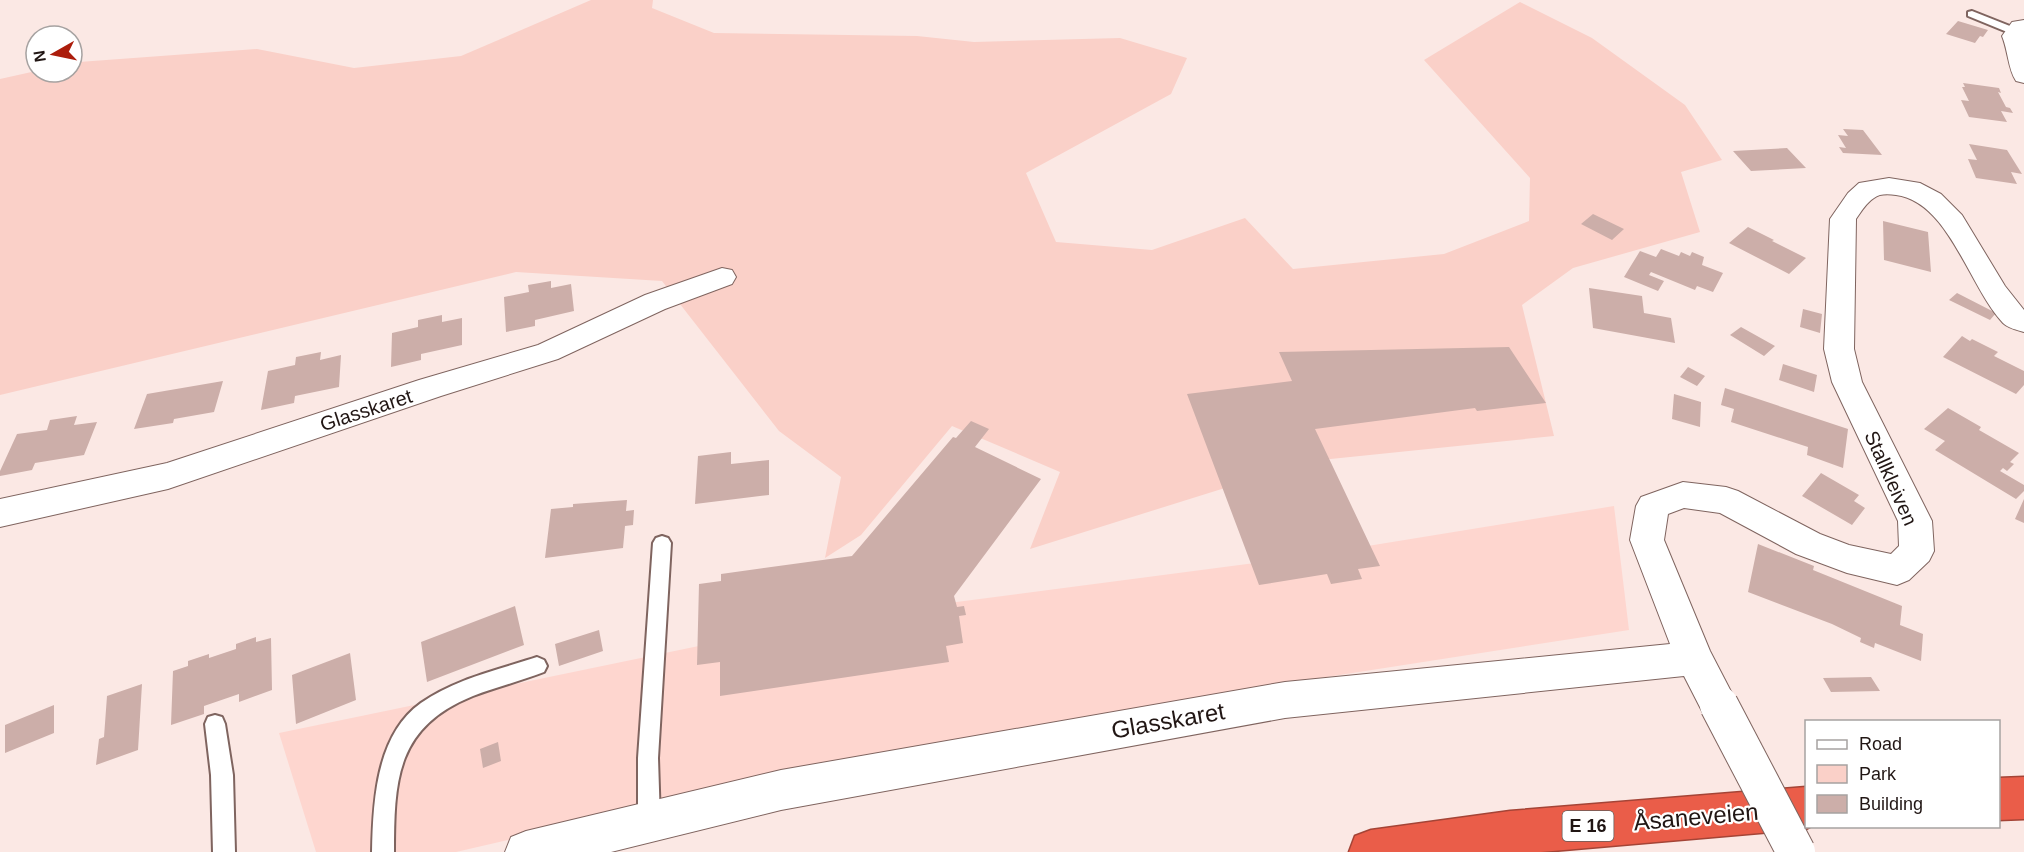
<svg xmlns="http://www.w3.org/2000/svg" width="2024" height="852" font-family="Arial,sans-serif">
<rect width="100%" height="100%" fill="#fbe8e4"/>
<!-- built -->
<path fill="#fed6cf" d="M 1614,506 L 1629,630 L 1301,681 L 804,772 L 456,852 L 316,852 L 279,733 L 834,618 L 1300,557 Z"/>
<!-- green -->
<path fill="#fad0c8" d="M 591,0 L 653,0 L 652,8 L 714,33 L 917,36 L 974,42 L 1120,38 L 1187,58 L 1171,94 L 1026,173 L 1056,242 L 1152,250 L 1245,218 L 1293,269 L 1444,254 L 1529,221 L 1530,178 L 1424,60 L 1520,2 L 1592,38 L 1685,105 L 1722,160 L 1681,172 L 1700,232 L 1573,268 L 1522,305 L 1554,436 L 1311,461 L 1030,549 L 1060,472 L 952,426 L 861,535 L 825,558 L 841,477 L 779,431 L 662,281 L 516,272 L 0,395 L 0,79 L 36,71 L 72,72 L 72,63 L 79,62 L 257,49 L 354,68 L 461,56 Z"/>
<!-- building -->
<path fill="#ccaea9" d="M 1958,21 L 1988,30 L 1983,37 L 1980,36 L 1975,43 L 1946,34 Z
M 1963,83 L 1999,88 L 2001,93 L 1998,92 L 2006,107 L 2010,108 L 2013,113 L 2001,111 L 2007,122 L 1969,117 L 1961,100 L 1969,101 L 1962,87 L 1965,87 Z
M 1843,129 L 1863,130 L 1882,155 L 1843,153 L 1839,147 L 1846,148 L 1838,135 L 1848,136 Z
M 1969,144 L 2007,150 L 2022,174 L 2011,172 L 2017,184 L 1976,178 L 1968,159 L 1977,160 Z
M 1787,148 L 1806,168 L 1751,171 L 1733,151 Z
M 1593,214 L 1624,229 L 1612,240 L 1581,224 Z
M 1883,221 L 1928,232 L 1931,272 L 1884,260 Z
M 1748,227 L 1774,240 L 1772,241 L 1806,258 L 1789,274 L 1729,243 Z
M 1661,249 L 1679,256 L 1681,252 L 1690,256 L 1692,252 L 1704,257 L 1702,265 L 1723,273 L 1713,292 L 1697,286 L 1695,290 L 1651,272 L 1649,275 L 1664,281 L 1658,291 L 1624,277 L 1640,251 L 1656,257 Z
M 551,281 L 551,288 L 571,284 L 574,311 L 535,320 L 535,326 L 506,332 L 504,297 L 529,292 L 528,285 Z
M 1589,288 L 1642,296 L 1644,313 L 1671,318 L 1675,343 L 1593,328 Z
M 1957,293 L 1996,313 L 1990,320 L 1949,300 Z
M 1803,309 L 1822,314 L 1820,333 L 1800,327 Z
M 442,315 L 442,322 L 462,318 L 462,345 L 421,354 L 421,360 L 391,367 L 392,333 L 418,327 L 418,320 Z
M 1741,327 L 1775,346 L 1764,356 L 1730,335 Z
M 1962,336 L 1970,341 L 1972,339 L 1998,352 L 1994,356 L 2024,371 L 2024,385 L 2016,394 L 1943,357 Z
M 1509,347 L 1546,403 L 1477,411 L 1475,408 L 1315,429 L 1380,566 L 1358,569 L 1362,579 L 1331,584 L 1327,574 L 1259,585 L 1187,394 L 1292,381 L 1279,352 Z
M 321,352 L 320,360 L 341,355 L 339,387 L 295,396 L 294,403 L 261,410 L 268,371 L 295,365 L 296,357 Z
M 1783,364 L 1817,375 L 1814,392 L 1779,380 Z
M 1688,367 L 1705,376 L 1697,386 L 1680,377 Z
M 223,381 L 214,412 L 174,419 L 173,423 L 134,429 L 147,394 Z
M 1725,388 L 1848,429 L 1843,468 L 1807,455 L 1808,447 L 1731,422 L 1734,409 L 1721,405 Z
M 1674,394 L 1701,402 L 1700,427 L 1672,419 Z
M 1948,408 L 1981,427 L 1979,430 L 2019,453 L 2010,462 L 2014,464 L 2007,471 L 2003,468 L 2000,471 L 2024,485 L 2024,491 L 2016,499 L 1935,450 L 1945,441 L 1924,429 Z
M 77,416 L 74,425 L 97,422 L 84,455 L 35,463 L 32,470 L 0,476 L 0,471 L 17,434 L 47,430 L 50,420 Z
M 971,421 L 989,429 L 975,447 L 1041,479 L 954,596 L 957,607 L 964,606 L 966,615 L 959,616 L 963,643 L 946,646 L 949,662 L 720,696 L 720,662 L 697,665 L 699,584 L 721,581 L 721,574 L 852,556 L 953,437 L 956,438 Z
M 731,452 L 731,464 L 769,460 L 769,495 L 695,504 L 698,456 Z
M 1821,473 L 1859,495 L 1854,501 L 1865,508 L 1852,525 L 1802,496 Z
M 2024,499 L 2024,523 L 2015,519 Z
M 627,500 L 626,511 L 634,510 L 633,525 L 625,526 L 623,548 L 545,558 L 551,509 L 573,507 L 573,504 Z
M 1758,544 L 1814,566 L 1813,570 L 1902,606 L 1900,625 L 1923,634 L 1921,661 L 1875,643 L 1874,648 L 1860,642 L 1861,638 L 1832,624 L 1748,592 Z
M 515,606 L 524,645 L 427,682 L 421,642 Z
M 599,630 L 603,651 L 559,666 L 555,644 Z
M 256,637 L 256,642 L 271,638 L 272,690 L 239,702 L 239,694 L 204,706 L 204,714 L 171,725 L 173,671 L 188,666 L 188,661 L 209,654 L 209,658 L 236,649 L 236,644 Z
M 350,653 L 356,700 L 296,724 L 292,675 Z
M 1871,677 L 1880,691 L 1831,692 L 1823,678 Z
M 142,684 L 138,750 L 96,765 L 99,739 L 104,737 L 107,696 Z
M 54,705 L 54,733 L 5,753 L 5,725 Z
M 498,742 L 501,761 L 483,768 L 480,749 Z"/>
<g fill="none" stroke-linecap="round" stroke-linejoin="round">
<defs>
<path id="lane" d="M 1972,11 L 2020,30 L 2022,32 L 2016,35 L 2012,34 L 1968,16 L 1968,12 Z
M 662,536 L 668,538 L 671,543 L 658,758 L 660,821 L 657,829 L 649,832 L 641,829 L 638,821 L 638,758 L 653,543 L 656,538 Z
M 537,657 L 544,660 L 547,666 L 544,672 C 521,681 496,687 473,696 C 397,727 394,778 394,852 L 372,852 C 373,802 376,735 421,703 C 455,679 498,670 537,657 Z
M 215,715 L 222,717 L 225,724 L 233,775 L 235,852 L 213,852 L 211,775 L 205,724 L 208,717 Z"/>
<path id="street" d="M 2024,20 L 2024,83 L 2016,81 C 2008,69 2008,50 2002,36 L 2012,22 Z
M 1889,178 L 1920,183 L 1941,194 L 1962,215 L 2005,286 L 2024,310 L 2024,332 C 2017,330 2008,328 2003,323 C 1969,287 1949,202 1896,195 C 1889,194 1880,193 1874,198 C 1866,203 1861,212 1856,219 L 1854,349 L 1862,382 L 1932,521 L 1934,551 L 1929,561 L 1909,580 L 1897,585 L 1847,573 L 1796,554 L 1720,513 L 1684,508 L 1668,514 L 1664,540 L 1710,651 L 1738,705 L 1733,717 L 1719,723 L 1705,717 L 1684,676 L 1285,718 L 781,810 L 611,852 L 505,852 L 511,837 L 526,831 L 781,770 L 1285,682 L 1670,644 L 1630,540 L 1636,506 L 1641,497 L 1683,482 L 1726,487 L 1738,491 L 1820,534 L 1849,545 L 1891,554 L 1899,546 L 1898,521 L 1832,382 L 1824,349 L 1830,219 L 1848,193 L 1859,183 Z
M 722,268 L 732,270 L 736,277 L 732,284 L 665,309 L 558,359 L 441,396 L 168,489 L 0,527 L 0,499 L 167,463 L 419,380 L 538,345 L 645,295 Z"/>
<path id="highway" d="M 2024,777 L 2024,819 L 1998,820 L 1998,778 Z
M 1806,787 L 1806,826 L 1812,826 L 1806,829 L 1541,852 L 1349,852 L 1355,836 L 1371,830 L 1510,811 Z"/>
</defs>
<!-- lane casing -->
<use href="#lane" stroke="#7f645f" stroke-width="4"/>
<!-- street casing -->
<use href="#street" stroke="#7f645f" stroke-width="2"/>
<!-- highway casing -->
<use href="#highway" stroke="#a44436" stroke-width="3"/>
<!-- lane -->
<use href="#lane" fill="#fff" fill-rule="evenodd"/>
<!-- street -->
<use href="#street" fill="#fff" fill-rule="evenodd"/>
<!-- highway -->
<use href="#highway" fill="#ea5d49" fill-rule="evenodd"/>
<defs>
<path id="street-bridge" d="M 1719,705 L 1796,852"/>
</defs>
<!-- street-bridge casing -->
<use href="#street-bridge" stroke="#7f645f" stroke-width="40" stroke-linecap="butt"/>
<!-- street-bridge -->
<use href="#street-bridge" stroke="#fff" stroke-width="38"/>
</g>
<g text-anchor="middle" stroke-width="4.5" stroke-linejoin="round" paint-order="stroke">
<!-- shield labels -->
<rect fill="#fff" stroke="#645c5a" stroke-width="1.5" x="1562.5" y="811" width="51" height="30" rx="4.5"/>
<g font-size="18" font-weight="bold" fill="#211614">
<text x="1588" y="832">E 16</text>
</g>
<!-- street labels -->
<g font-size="20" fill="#211614" stroke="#fff">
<text transform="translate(366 410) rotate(-18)" y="7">Glasskaret</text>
<text transform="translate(1891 478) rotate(66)" y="7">Stallkleiven</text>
</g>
<!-- near-street labels -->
<g font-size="24" fill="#211614" stroke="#fff">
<text transform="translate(1168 721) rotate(-10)" y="8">Glasskaret</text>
<text transform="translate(1696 817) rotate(-5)" y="8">Åsaneveien</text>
</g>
</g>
<!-- legend -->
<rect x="1805" y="720" width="195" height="108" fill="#ffffff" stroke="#a6a2a1" stroke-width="1.5"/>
<rect x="1817" y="740" width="30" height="9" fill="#ffffff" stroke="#a6a2a1" stroke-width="1.5"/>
<text x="1859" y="750" font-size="18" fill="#211614">Road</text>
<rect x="1817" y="765" width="30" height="18" fill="#fad0c8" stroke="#a6a2a1" stroke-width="1.5"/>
<text x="1859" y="780" font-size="18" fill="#211614">Park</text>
<rect x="1817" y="795" width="30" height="18" fill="#ccaea9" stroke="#a6a2a1" stroke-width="1.5"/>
<text x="1859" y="810" font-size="18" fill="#211614">Building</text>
<!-- north arrow -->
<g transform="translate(54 54) rotate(261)"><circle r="28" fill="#ffffff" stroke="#a6a2a1" stroke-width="1.5"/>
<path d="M0-4.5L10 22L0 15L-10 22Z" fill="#ac1d0c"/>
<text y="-9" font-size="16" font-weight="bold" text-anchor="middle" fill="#211614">N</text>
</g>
</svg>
